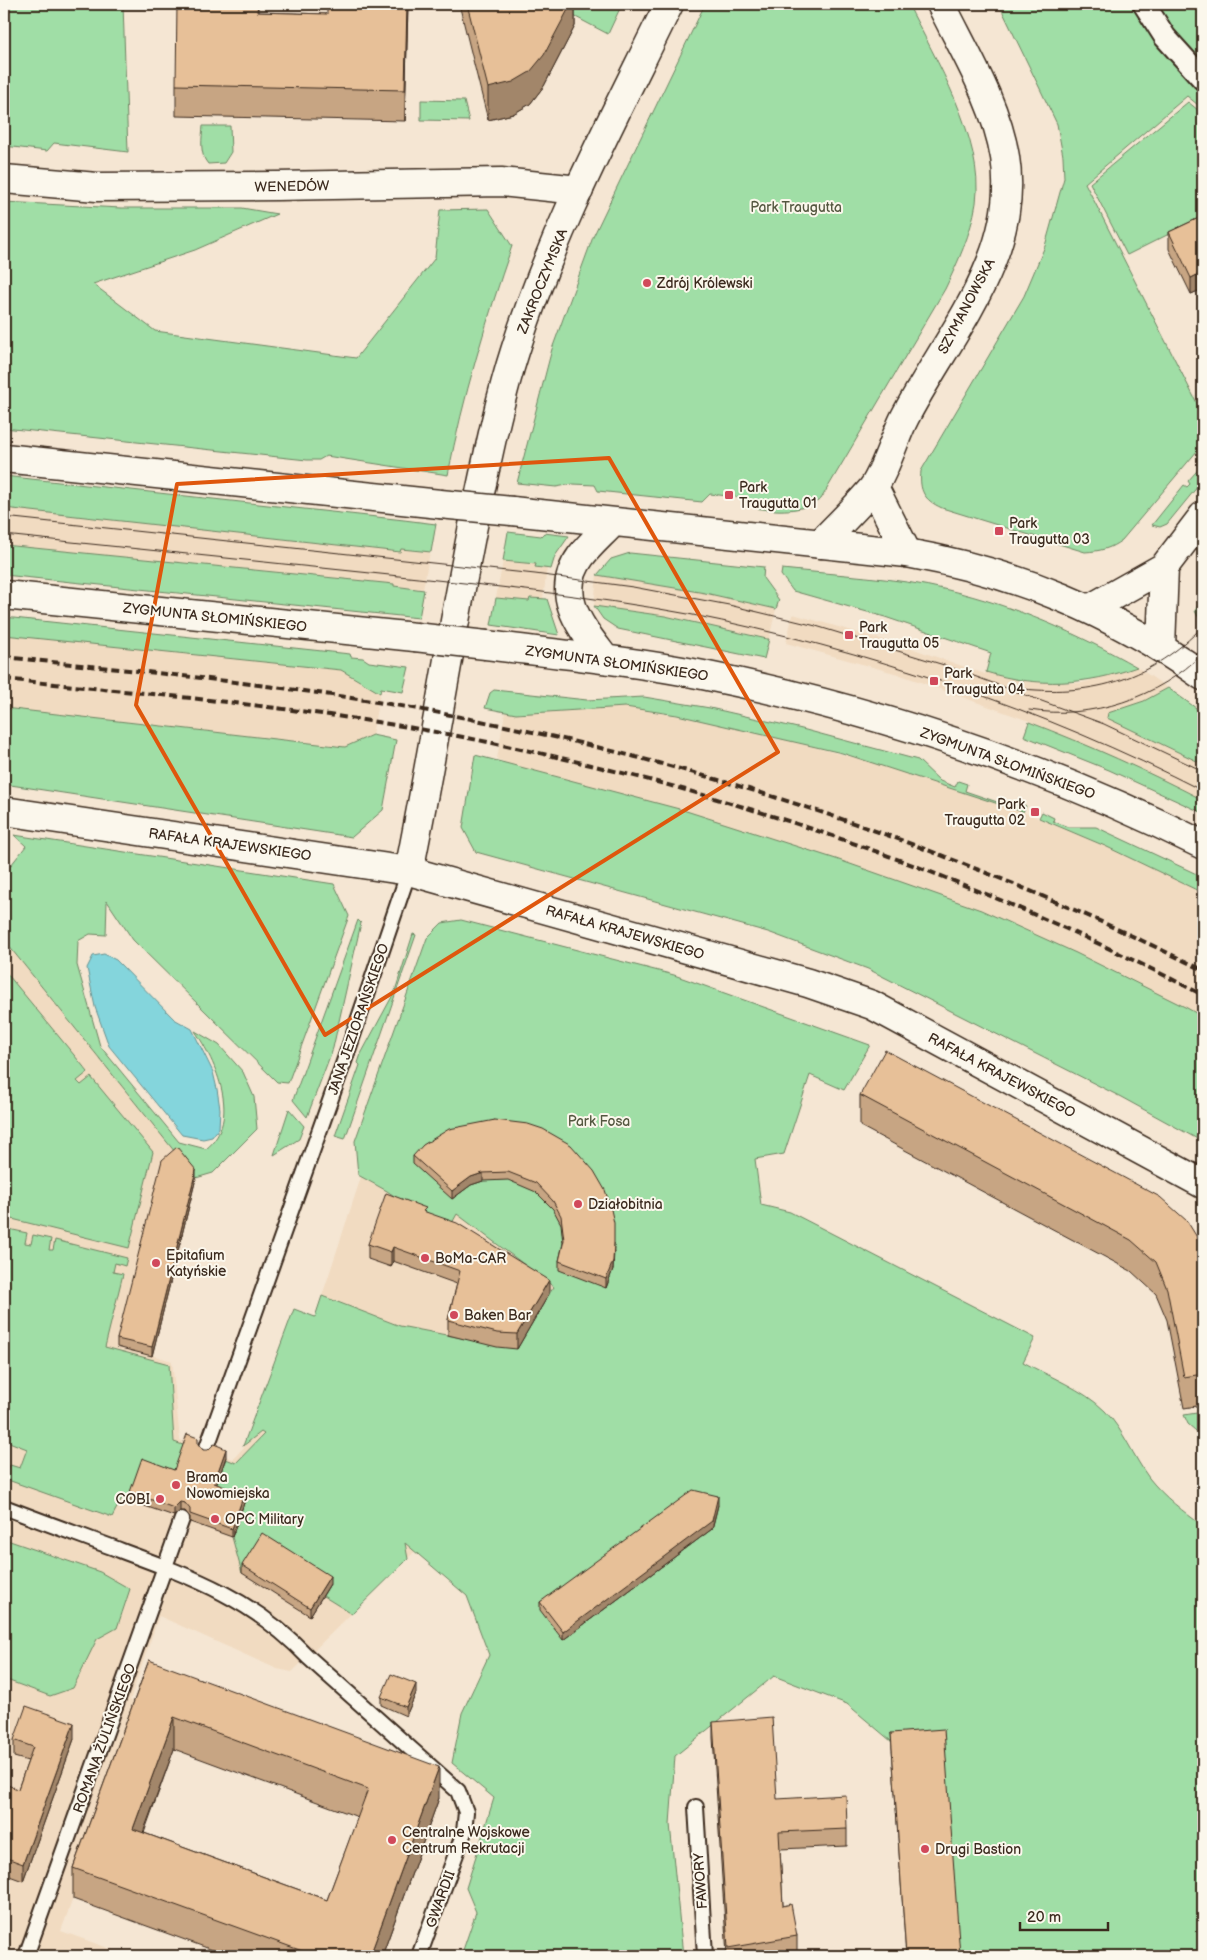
<svg xmlns="http://www.w3.org/2000/svg" width="1207" height="1960" font-family="'Balsamiq Sans',sans-serif">
<rect width="100%" height="100%" fill="#f5e6d3"/>
<filter id="ink" filterUnits="userSpaceOnUse"><feTurbulence type="fractalNoise" baseFrequency=".02" numOctaves="2"/><feDisplacementMap in="SourceGraphic" scale="10" xChannelSelector="R" yChannelSelector="G"/><feConvolveMatrix kernelMatrix="1 2 1 2 8 2 1 2 1" color-interpolation-filters="sRGB"/></filter>
<g filter="url(#ink)">
<!-- built -->
<path fill="#f1dbc1" d="M 4,508 L 400,552 L 401,549 L 430,552 L 423,589 L 394,586 L 394,584 L 4,545 Z
M 503,561 L 537,564 L 536,567 L 547,568 L 543,599 L 530,598 L 530,601 L 496,598 Z
M 597,575 L 705,593 L 776,609 L 769,639 L 665,616 L 594,606 Z
M 793,614 L 908,647 L 985,674 L 986,672 L 1030,682 L 1082,683 L 1137,667 L 1168,688 L 1144,701 L 1108,713 L 1107,718 L 1203,764 L 1203,800 L 1170,783 L 1029,721 L 898,674 L 786,643 Z
M 4,635 L 341,670 L 380,693 L 372,735 L 345,747 L 4,708 Z
M 625,707 L 724,724 L 887,766 L 1023,812 L 1105,846 L 1203,893 L 1203,1060 L 497,759 L 505,712 L 516,714 Z
M 4,940 L 196,1178 L 152,1355 L 172,1361 L 180,1440 L 233,1459 L 296,1390 L 459,1508 L 292,1672 L 277,1669 L 159,1616 L 130,1700 L 144,1705 L 61,1931 L 130,1956 L 4,1956 Z
M 361,1177 L 387,1191 L 457,1214 L 555,1287 L 497,1347 L 448,1335 L 400,1326 L 322,1296 Z"/>
<!-- green -->
<path fill="#a0dea6" stroke="#6e8462" d="M 4,4 L 123,4 L 128,152 L 54,143 L 47,151 L 4,146 Z
M 551,4 L 622,4 L 608,34 Z
M 705,4 L 908,4 C 935,58 985,141 976,203 C 971,234 958,262 945,289 L 821,499 C 801,513 777,511 754,508 L 746,498 L 710,494 L 702,502 L 598,491 L 595,485 L 573,484 L 556,487 L 517,483 L 552,349 L 593,237 Z
M 999,4 L 1203,4 L 1203,109 L 1187,96 L 1085,183 L 1198,405 L 1203,403 L 1203,444 L 1122,540 C 1110,549 1100,551 1085,552 L 942,508 C 924,500 919,491 921,471 L 1024,296 L 1045,246 L 1064,178 L 1063,156 L 1057,124 Z
M 421,100 L 464,101 L 469,121 L 421,120 Z
M 1188,102 L 1203,114 L 1203,217 L 1127,255 L 1090,183 Z
M 203,126 L 230,126 L 231,152 L 224,163 L 208,164 C 199,154 202,138 203,126 Z
M 4,202 L 121,208 L 242,208 L 277,214 L 195,250 L 93,284 L 155,331 L 356,358 L 435,258 L 440,210 L 488,209 L 512,246 C 486,321 463,397 448,475 L 326,456 L 319,460 L 307,460 L 4,428 Z
M 1203,464 L 1203,480 L 1167,524 L 1160,527 L 1152,525 L 1184,485 L 1187,487 L 1190,484 L 1188,481 Z
M 4,476 L 404,520 L 436,524 L 431,552 L 401,549 L 400,552 L 4,508 Z
M 508,532 L 541,536 L 544,533 L 569,536 L 555,556 L 551,569 L 535,567 L 536,564 L 503,561 Z
M 4,545 L 394,584 L 394,586 L 424,590 L 419,618 L 4,575 Z
M 630,553 L 764,567 L 763,578 L 779,600 L 776,609 L 705,593 L 597,575 L 611,559 Z
M 782,569 C 837,575 894,577 948,590 C 1015,606 1077,633 1137,667 C 1086,685 1038,688 986,672 L 991,653 L 885,617 L 793,591 L 781,575 Z
M 1203,597 L 1203,616 L 1200,620 L 1195,611 Z
M 496,598 L 529,601 L 530,598 L 547,599 L 559,635 L 491,625 Z
M 594,606 L 665,616 L 767,639 L 769,639 L 764,659 L 618,629 L 603,619 Z
M 4,617 L 350,654 L 351,657 L 363,658 L 369,662 L 409,667 L 403,692 L 381,688 L 380,693 L 341,670 L 4,635 Z
M 1168,688 L 1203,713 L 1203,764 L 1107,718 L 1108,713 L 1144,701 Z
M 494,690 L 587,700 L 644,697 L 710,708 L 802,729 L 918,760 L 940,781 L 955,787 L 958,781 L 967,784 L 965,791 L 1012,807 L 1015,802 L 1026,806 L 1023,812 L 842,753 L 677,715 L 625,707 L 516,714 L 485,708 L 490,693 Z
M 4,708 L 345,747 L 372,735 L 396,740 L 383,810 L 352,837 L 4,784 Z
M 1029,722 C 1089,745 1147,771 1203,800 L 1203,813 L 1109,770 L 1024,736 Z
M 475,755 L 683,810 L 836,859 L 981,910 L 1076,953 L 1187,1008 L 1203,1017 L 1203,1142 L 1121,1097 L 868,969 L 768,932 L 476,852 L 463,828 Z
M 1042,812 L 1054,818 L 1053,821 L 1068,827 L 1096,827 L 1203,877 L 1203,893 L 1105,846 L 1039,818 Z
M 14,835 L 334,884 L 349,916 L 288,1083 L 277,1082 L 133,940 L 107,901 L 106,935 L 90,934 L 78,941 L 77,965 L 100,1046 L 179,1142 L 206,1149 C 242,1120 216,1062 195,1031 L 219,1045 L 243,1072 L 254,1097 L 257,1129 L 213,1173 L 196,1178 L 4,940 L 4,874 L 26,846 Z
M 358,920 L 361,923 L 333,1048 L 307,1117 L 293,1100 Z
M 461,920 L 674,975 L 870,1045 L 844,1090 L 810,1075 L 784,1154 L 755,1159 L 761,1205 L 790,1212 L 1035,1338 L 1023,1362 C 1050,1377 1083,1389 1105,1411 C 1124,1431 1133,1456 1149,1478 C 1164,1497 1184,1512 1203,1526 L 1203,1956 L 959,1956 L 891,1741 L 847,1704 L 774,1676 L 675,1756 L 670,1824 L 683,1956 L 461,1956 L 476,1912 L 466,1888 L 494,1798 L 452,1763 L 462,1713 L 489,1655 L 467,1596 L 405,1543 L 408,1559 L 352,1614 L 323,1596 L 330,1584 L 242,1573 L 232,1537 L 244,1503 L 214,1492 L 226,1459 L 236,1463 L 264,1434 L 261,1432 L 243,1446 L 294,1309 L 315,1317 L 322,1296 L 400,1326 L 467,1339 L 549,1294 L 554,1287 L 457,1214 L 452,1223 L 440,1228 L 387,1191 L 358,1175 L 355,1141 L 427,938 L 442,923 Z
M 413,934 L 416,935 L 345,1139 L 335,1136 L 360,1065 L 358,1063 L 361,1054 L 395,991 Z
M 4,970 L 88,1072 L 77,1081 L 81,1085 L 91,1077 L 153,1152 L 129,1248 L 4,1217 Z
M 289,1109 L 304,1126 L 299,1139 L 274,1155 Z
M 4,1228 L 27,1233 L 25,1243 L 31,1244 L 33,1235 L 51,1239 L 49,1250 L 53,1250 L 55,1240 L 127,1258 L 125,1266 L 115,1263 L 113,1272 L 123,1274 L 105,1347 L 169,1364 L 174,1442 L 186,1446 L 174,1478 L 142,1467 L 130,1501 L 122,1498 L 112,1517 L 5,1479 L 10,1465 L 20,1468 L 27,1449 L 4,1440 Z
M 1203,1412 L 1203,1437 L 1188,1424 L 1184,1415 Z
M 4,1539 L 100,1572 L 130,1589 L 117,1628 L 97,1639 L 73,1688 L 50,1696 L 4,1679 Z"/>
<!-- water -->
<path fill="#84d5dc" stroke="#679190" d="M 104,954 L 116,960 L 174,1019 L 192,1029 L 213,1072 L 217,1089 L 220,1109 L 219,1128 L 212,1137 L 203,1139 L 182,1135 L 109,1046 L 95,1007 L 87,968 L 93,956 Z"/>
<g fill="none" stroke-linecap="round" stroke-linejoin="round">
<defs>
<path id="service" d="M 206,1450 L 346,1056 L 409,871
M 4,1507 C 43,1522 82,1536 122,1551 C 195,1578 253,1599 308,1657 L 458,1791 L 466,1812 L 464,1832 L 419,1956
M 696,1807 L 705,1956
M 26,1956 L 182,1519"/>
<path id="pedestrian" d="M 1144,4 L 1165,37 L 1203,79"/>
<path id="minor" d="M 4,179 L 97,187 L 277,186 L 501,182 L 579,190
M 4,811 L 409,871"/>
<path id="tertiary" d="M 669,4 C 614,117 553,230 515,351 C 498,404 487,461 475,516 C 451,634 433,753 409,871 L 808,983 L 872,1005 L 1203,1184
M 874,487 L 907,553
M 820,544 C 837,526 856,508 872,489 C 884,474 895,436 905,417 C 947,336 1021,255 1005,157 C 996,103 965,53 941,4
M 1091,608 L 1164,567 L 1203,516
M 1161,647 L 1164,567"/>
<path id="secondary" d="M 4,458 L 440,504
M 512,511 L 907,553 C 1018,573 1111,611 1203,676
M 4,595 L 415,637
M 486,645 C 559,654 632,661 703,675 C 877,710 1045,766 1203,845
M 605,659 C 582,628 552,595 581,556 C 590,544 603,533 613,522"/>
</defs>
<!-- service casing -->
<use href="#service" stroke="#3b2a1e" stroke-width="18"/>
<!-- pedestrian casing -->
<use href="#pedestrian" stroke="#3b2a1e" stroke-width="25"/>
<!-- minor casing -->
<use href="#minor" stroke="#3b2a1e" stroke-width="31"/>
<!-- tertiary casing -->
<use href="#tertiary" stroke="#3b2a1e" stroke-width="31"/>
<!-- secondary casing -->
<use href="#secondary" stroke="#3b2a1e" stroke-width="31"/>
<!-- service -->
<use href="#service" stroke="#fbf7ec" stroke-width="14"/>
<!-- pedestrian -->
<use href="#pedestrian" stroke="#fbf7ec" stroke-width="21"/>
<!-- minor -->
<use href="#minor" stroke="#fbf7ec" stroke-width="28"/>
<!-- tertiary -->
<use href="#tertiary" stroke="#fbf7ec" stroke-width="28"/>
<!-- secondary -->
<use href="#secondary" stroke="#fbf7ec" stroke-width="28"/>
<!-- tram -->
<path stroke="#3b2a1e" stroke-width="1" d="M 4,517 L 535,574 L 633,587 L 729,605 L 816,626 L 944,665 L 1104,724 L 1203,771
M 4,535 C 129,548 255,561 380,574 C 483,585 586,595 688,614 C 866,649 1042,709 1203,791
M 1023,689 C 1095,696 1152,679 1203,626
M 1029,710 C 1091,720 1159,698 1203,653"/>
<!-- rail -->
<path stroke="#3b2a1e" stroke-width="4" stroke-dasharray="8 4" stroke-linecap="butt" d="M 4,657 C 128,670 254,682 377,702 C 664,749 943,841 1203,970
M 4,679 C 170,696 338,710 502,745 C 747,796 981,880 1203,995"/>
<defs>
<path id="secondary-bridge" d="M 440,504 L 512,511
M 415,637 L 486,645"/>
</defs>
<!-- secondary-bridge casing -->
<use href="#secondary-bridge" stroke="#3b2a1e" stroke-width="31" stroke-linecap="butt"/>
<!-- secondary-bridge -->
<use href="#secondary-bridge" stroke="#fbf7ec" stroke-width="28"/>
</g>
<!-- wall -->
<path fill="#c7a583" stroke="#3b2a1e" fill-rule="evenodd" d="M 258,4 L 258,12 L 327,14 L 408,4 L 405,121 L 176,116 L 176,85 Z
M 459,4 L 575,4 L 575,26 L 544,86 L 530,104 L 513,114 L 488,120 Z
M 1203,216 L 1203,289 L 1191,294 L 1169,249 L 1169,232 Z
M 860,1095 L 1203,1247 L 1203,1405 L 1184,1408 L 1167,1320 L 1156,1294 L 1131,1271 L 860,1126 Z
M 495,1120 L 614,1251 L 613,1269 L 606,1288 L 559,1270 L 559,1261 L 563,1243 L 561,1224 L 553,1209 L 536,1192 L 508,1180 L 483,1181 L 471,1185 L 452,1199 L 413,1164 L 413,1156 Z
M 196,1178 L 152,1356 L 117,1347 L 117,1339 Z
M 426,1212 L 549,1294 L 517,1349 L 497,1347 L 448,1335 L 448,1320 L 457,1284 L 393,1261 L 391,1267 L 368,1259 L 368,1244 Z
M 198,1444 L 203,1450 L 226,1457 L 216,1484 L 244,1503 L 232,1537 L 190,1522 L 190,1517 L 185,1511 L 180,1511 L 174,1516 L 130,1501 L 130,1492 L 174,1470 Z
M 718,1505 L 712,1529 L 563,1640 L 540,1610 L 540,1602 Z
M 242,1565 L 330,1584 L 310,1616 L 242,1573 Z
M 149,1660 L 439,1798 L 382,1956 L 229,1956 L 73,1899 L 73,1868 ZM 174,1749 L 358,1817 L 327,1900 L 144,1833 Z
M 416,1693 L 406,1716 L 381,1705 L 381,1697 Z
M 713,1722 L 777,1799 L 847,1829 L 847,1846 L 780,1849 L 783,1906 L 797,1936 L 797,1953 L 776,1956 L 727,1956 L 713,1738 Z
M 891,1733 L 960,1956 L 906,1956 Z
M 74,1739 L 23,1881 L 4,1874 L 4,1784 L 18,1789 L 28,1761 L 14,1757 L 14,1740 Z"/>
<!-- shaded-wall -->
<path fill="#a2866a" stroke="#3b2a1e" d="M 407,4 L 408,4 L 405,121 L 405,90 Z
M 571,4 L 575,4 L 575,26 L 544,86 L 530,104 L 513,114 L 488,120 L 488,88 Z
M 1203,272 L 1203,289 L 1191,294 L 1191,278 Z
M 196,1170 L 196,1178 L 152,1356 L 152,1347 Z
M 483,1173 L 483,1181 L 471,1185 L 452,1199 L 452,1191 L 471,1177 Z
M 614,1243 L 613,1269 L 606,1288 L 606,1279 Z
M 393,1247 L 393,1261 L 391,1267 L 391,1252 Z
M 549,1280 L 549,1294 L 517,1349 L 517,1334 Z
M 226,1449 L 226,1457 L 214,1492 L 214,1483 Z
M 244,1494 L 244,1503 L 232,1537 L 232,1529 Z
M 718,1496 L 718,1505 L 712,1529 L 563,1640 L 563,1632 Z
M 180,1502 L 180,1511 L 174,1516 L 174,1508 Z
M 330,1576 L 330,1584 L 310,1616 L 310,1608 Z
M 416,1684 L 416,1693 L 406,1716 L 406,1707 Z
M 174,1717 L 174,1749 L 133,1860 L 133,1829 Z
M 74,1723 L 74,1739 L 23,1881 L 23,1864 Z
M 439,1767 L 439,1798 L 382,1956 L 370,1956 Z"/>
<!-- building -->
<path fill="#e7c098" stroke="#3b2a1e" fill-rule="evenodd" d="M 177,4 L 258,4 L 257,12 L 327,14 L 327,4 L 407,4 L 405,90 L 176,85 Z
M 467,4 L 571,4 L 544,55 L 530,72 L 513,82 L 488,88 Z
M 1203,216 L 1203,272 L 1191,278 L 1169,232 Z
M 885,1050 L 1160,1197 L 1187,1221 L 1203,1247 L 1203,1374 L 1184,1377 L 1167,1289 L 1156,1262 L 1131,1240 L 860,1095 Z
M 495,1120 L 528,1124 L 543,1129 L 571,1145 L 594,1171 L 605,1190 L 610,1205 L 614,1223 L 614,1243 L 613,1261 L 606,1279 L 559,1261 L 564,1240 L 561,1216 L 553,1201 L 536,1183 L 508,1172 L 483,1173 L 471,1177 L 452,1191 L 413,1156 L 423,1145 L 449,1129 Z
M 177,1147 L 196,1170 L 152,1347 L 117,1339 L 162,1160 Z
M 386,1193 L 426,1208 L 423,1211 L 457,1223 L 549,1280 L 517,1334 L 497,1333 L 448,1320 L 460,1271 L 393,1247 L 391,1252 L 368,1244 Z
M 187,1434 L 198,1438 L 198,1444 L 203,1450 L 208,1450 L 214,1444 L 226,1449 L 214,1483 L 244,1494 L 232,1529 L 190,1514 L 190,1509 L 185,1503 L 180,1502 L 174,1508 L 130,1492 L 142,1458 L 174,1470 Z
M 693,1490 L 718,1496 L 712,1521 L 563,1632 L 540,1602 Z
M 262,1533 L 330,1576 L 310,1608 L 242,1565 Z
M 149,1660 L 439,1767 L 370,1956 L 316,1956 L 73,1868 ZM 174,1717 L 368,1789 L 327,1900 L 133,1829 Z
M 391,1674 L 416,1684 L 406,1707 L 381,1697 Z
M 26,1706 L 74,1723 L 23,1864 L 4,1857 L 4,1784 L 18,1789 L 33,1747 L 14,1740 Z
M 772,1717 L 777,1799 L 846,1795 L 847,1829 L 779,1832 L 783,1906 L 791,1904 L 797,1936 L 728,1948 L 713,1722 Z
M 944,1729 L 960,1956 L 906,1956 L 891,1733 Z"/>
</g>
<!-- marked area -->
<path fill="none" stroke="#df570d" stroke-width="4" stroke-linejoin="round" d="M 609,458 L 778,752 L 325,1035 L 136,705 L 177,484 Z"/>
<!-- markers -->
<g fill="#d1495b" stroke="#fbf7ec" stroke-width="2">
<circle cx="647" cy="283" r="5"/>
<rect x="724" y="490" width="10" height="10" rx="2.5"/>
<rect x="994" y="526" width="10" height="10" rx="2.5"/>
<rect x="844" y="630" width="10" height="10" rx="2.5"/>
<rect x="929" y="676" width="10" height="10" rx="2.5"/>
<rect x="1030" y="807" width="10" height="10" rx="2.5"/>
<circle cx="578" cy="1204" r="5"/>
<circle cx="425" cy="1258" r="5"/>
<circle cx="156" cy="1263" r="5"/>
<circle cx="454" cy="1315" r="5"/>
<circle cx="176" cy="1485" r="5"/>
<circle cx="160" cy="1499" r="5"/>
<circle cx="215" cy="1519" r="5"/>
<circle cx="392" cy="1840" r="5"/>
<circle cx="925" cy="1849" r="5"/>
</g>
<g text-anchor="middle" stroke-width="4" stroke-linejoin="round" paint-order="stroke">
<!-- street labels -->
<g font-size="14" fill="#3b2a1e" stroke="#fbf7ec">
<text transform="translate(292 186) rotate(-1)" y="5">WENEDÓW</text>
<text transform="translate(542 281) rotate(-68)" y="5">ZAKROCZYMSKA</text>
<text transform="translate(966 306) rotate(-62)" y="5">SZYMANOWSKA</text>
<text transform="translate(215 617) rotate(6)" y="5">ZYGMUNTA SŁOMIŃSKIEGO</text>
<text transform="translate(617 663) rotate(8)" y="5">ZYGMUNTA SŁOMIŃSKIEGO</text>
<text transform="translate(1008 763) rotate(20)" y="5">ZYGMUNTA SŁOMIŃSKIEGO</text>
<text transform="translate(230 844) rotate(8)" y="5">RAFAŁA KRAJEWSKIEGO</text>
<text transform="translate(625 932) rotate(16)" y="5">RAFAŁA KRAJEWSKIEGO</text>
<text transform="translate(358 1019) rotate(-71)" y="5">JANA JEZIORAŃSKIEGO</text>
<text transform="translate(1002 1075) rotate(28)" y="5">RAFAŁA KRAJEWSKIEGO</text>
<text transform="translate(104 1738) rotate(-70)" y="5">ROMANA ŻULIŃSKIEGO</text>
<text transform="translate(700 1881) rotate(-94)" y="5">FAWORY</text>
<text transform="translate(440 1899) rotate(-70)" y="5">GWARDII</text>
</g>
<!-- park labels -->
<g font-size="14" fill="#545740" stroke="#fbf7ec">
<text x="796" y="212">Park Traugutta</text>
<text x="599" y="1126">Park Fosa</text>
</g>
<!-- poi labels -->
<g font-size="14" fill="#3b2a1e" stroke="#fbf7ec" text-anchor="start">
<text x="657" y="288">Zdrój Królewski</text>
<text x="739" y="492">Park<tspan x="739" dy="16">Traugutta 01</tspan></text>
<text x="1009" y="528">Park<tspan x="1009" dy="16">Traugutta 03</tspan></text>
<text x="859" y="632">Park<tspan x="859" dy="16">Traugutta 05</tspan></text>
<text x="944" y="678">Park<tspan x="944" dy="16">Traugutta 04</tspan></text>
<text x="1025" y="809" text-anchor="end">Park<tspan x="1025" dy="16">Traugutta 02</tspan></text>
<text x="588" y="1209">Działobitnia</text>
<text x="166" y="1260">Epitafium<tspan x="166" dy="16">Katyńskie</tspan></text>
<text x="435" y="1263">BoMa-CAR</text>
<text x="464" y="1320">Baken Bar</text>
<text x="186" y="1482">Brama<tspan x="186" dy="16">Nowomiejska</tspan></text>
<text x="150" y="1504" text-anchor="end">COBI</text>
<text x="225" y="1524">OPC Military</text>
<text x="402" y="1837">Centralne Wojskowe<tspan x="402" dy="16">Centrum Rekrutacji</tspan></text>
<text x="935" y="1854">Drugi Bastion</text>
</g>
</g>
<!-- margin -->
<rect width="1207" height="1960" fill="none" stroke="#fbf7ec" stroke-width="20"/>
<rect x="10" y="10" width="1187" height="1940" fill="none" stroke="#3b2a1e" stroke-width="2" filter="url(#ink)"/>
<!-- scale -->
<path d="M1020 1922v8h88v-8" fill="none" stroke="#3b2a1e" stroke-width="2.5"/>
<text x="1027" y="1922" font-size="15" fill="#3b2a1e" stroke="#fbf7ec" stroke-width="4" paint-order="stroke">20 m</text>
</svg>
